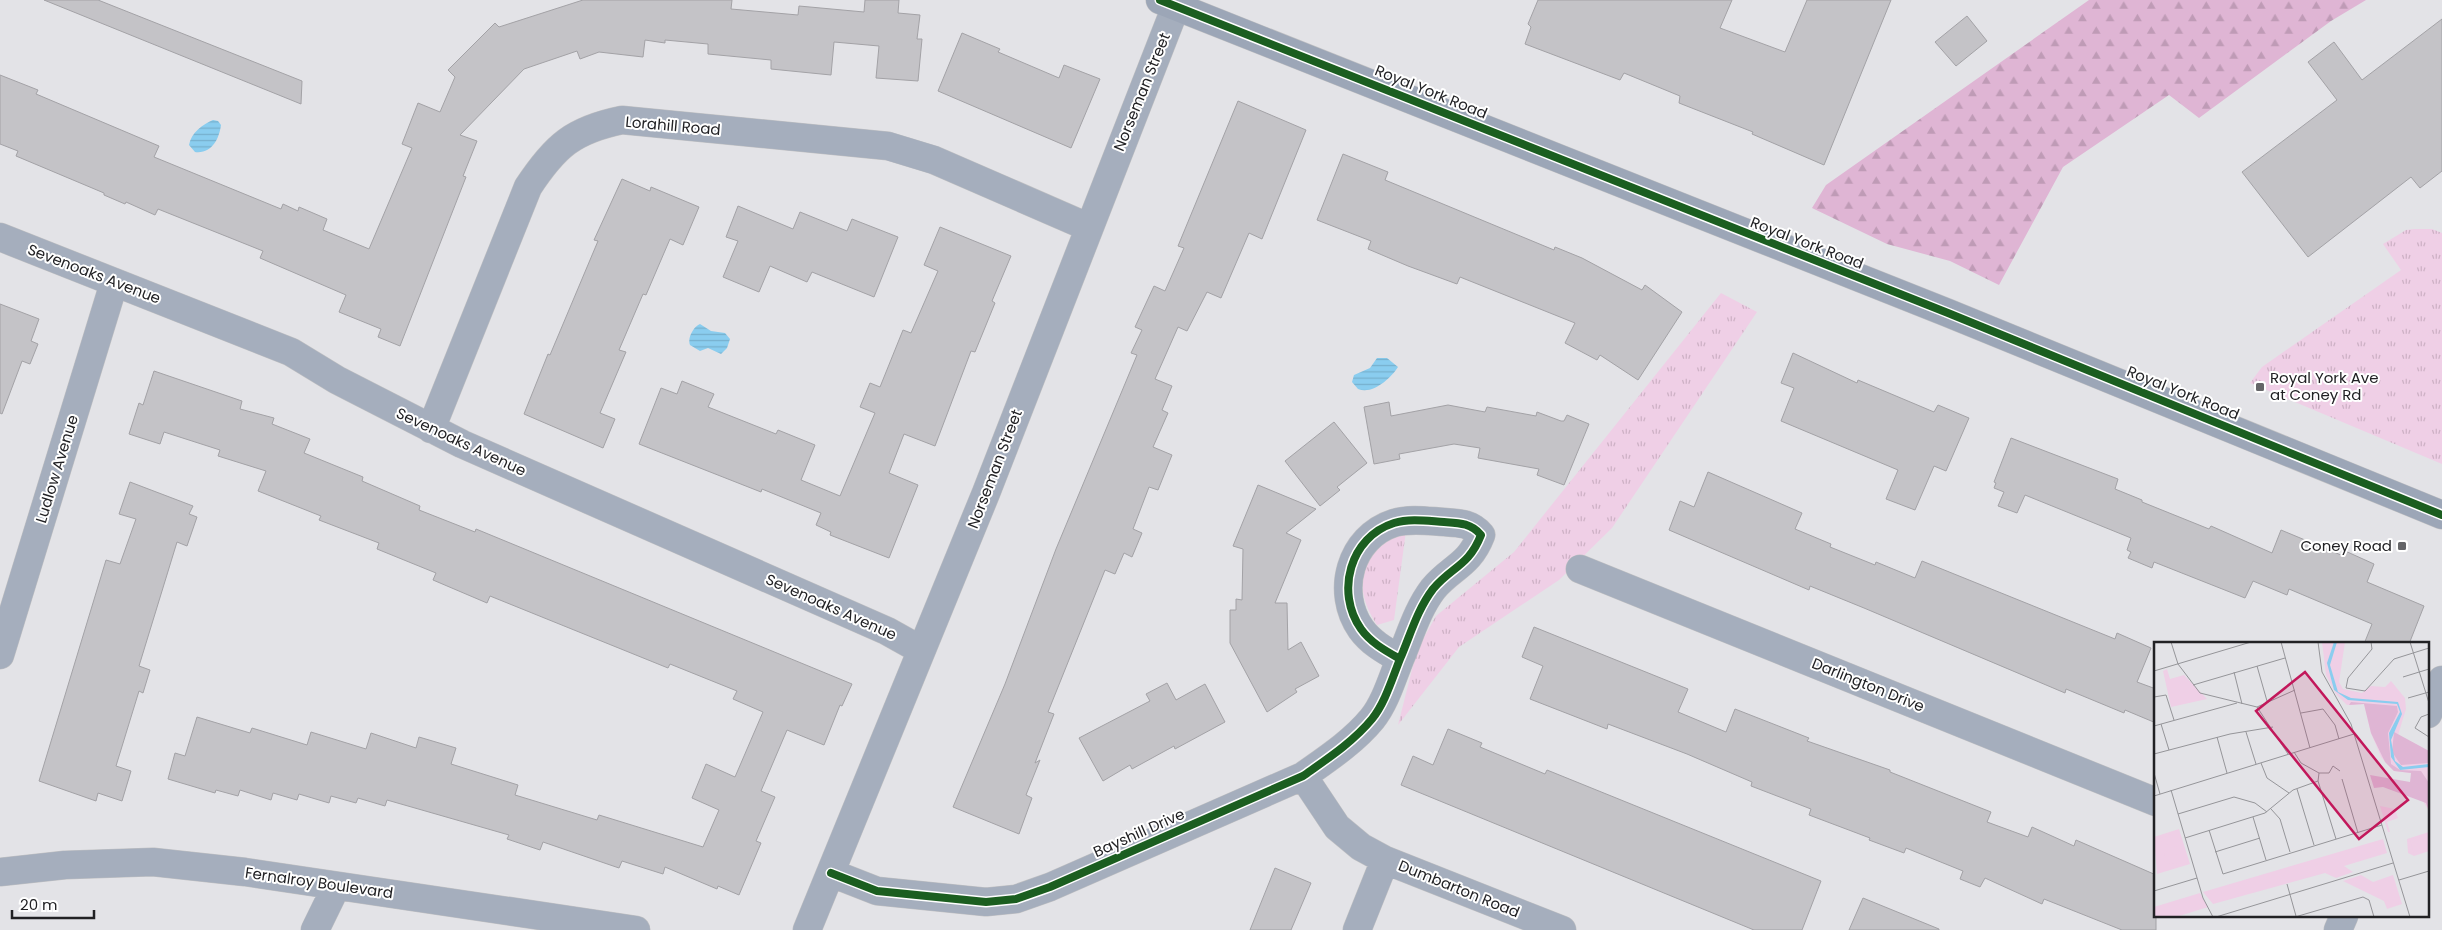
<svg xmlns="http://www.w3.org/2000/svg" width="2442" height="930" font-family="Poppins,sans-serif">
<defs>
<pattern id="grass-tufts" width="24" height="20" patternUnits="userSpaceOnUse" patternTransform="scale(1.25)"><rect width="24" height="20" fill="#efcfe6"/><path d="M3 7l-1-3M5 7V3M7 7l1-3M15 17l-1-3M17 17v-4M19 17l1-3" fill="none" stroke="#cdb1c5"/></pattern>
<pattern id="forest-firs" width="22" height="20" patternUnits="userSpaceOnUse" patternTransform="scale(1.25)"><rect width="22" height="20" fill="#dfb5d4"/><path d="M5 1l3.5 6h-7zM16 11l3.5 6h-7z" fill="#bf9bb6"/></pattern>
<pattern id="water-rules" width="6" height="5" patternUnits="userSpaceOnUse" patternTransform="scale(1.25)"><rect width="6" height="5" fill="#8acdef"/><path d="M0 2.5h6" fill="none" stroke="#77b0cd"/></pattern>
</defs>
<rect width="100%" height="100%" fill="#e3e3e7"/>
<!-- grass -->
<path fill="url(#grass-tufts)" d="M 2414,229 L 2432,229 L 2442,233 L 2442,464 L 2250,383 L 2262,367 L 2401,270 L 2383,244 L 2406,230 Z
M 1721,293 L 1757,312 L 1612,528 L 1559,580 L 1459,647 L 1398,725 L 1417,650 L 1436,616 L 1514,552 Z
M 1406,531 L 1394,620 L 1377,625 C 1350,584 1361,551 1406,531 Z"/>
<!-- forest -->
<path fill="url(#forest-firs)" d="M 2089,0 L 2366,0 L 2331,21 L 2199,118 L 2169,95 L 2063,167 L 1999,285 L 1950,261 L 1887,244 L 1812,208 L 1826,185 Z"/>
<!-- water -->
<path fill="url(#water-rules)" d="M 213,120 L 218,121 L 221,125 C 219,139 212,154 195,152 L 189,145 C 191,133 203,124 213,120 Z
M 700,324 L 711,331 L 725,333 L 730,339 L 727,348 L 721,354 L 708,348 L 700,351 L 690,345 C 687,338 694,326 700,324 Z
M 1377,358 L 1387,358 L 1398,367 C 1391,378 1373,395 1358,389 L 1352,382 L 1354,375 L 1370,368 Z"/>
<!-- building -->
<path fill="#c4c3c7" stroke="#a3a2a6" d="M 44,0 L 98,0 L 302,81 L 301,104 Z
M 583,0 L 732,0 L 731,9 L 798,15 L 799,6 L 864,12 L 865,0 L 899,0 L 898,13 L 920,15 L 917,39 L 922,39 L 918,81 L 876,78 L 879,46 L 834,42 L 831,75 L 771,69 L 771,60 L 708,54 L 708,44 L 665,40 L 665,43 L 645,40 L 643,57 L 599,52 L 580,59 L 577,51 L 524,69 L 460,135 L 477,141 L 463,176 L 466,177 L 400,346 L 378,337 L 381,329 L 339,312 L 346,295 L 260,258 L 263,251 L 158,209 L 155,215 L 126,202 L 125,204 L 104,195 L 104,193 L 16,156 L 18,151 L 0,144 L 0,75 L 38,90 L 36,94 L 159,146 L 154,157 L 281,209 L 283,204 L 298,211 L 299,207 L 327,219 L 323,230 L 369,249 L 412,148 L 402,144 L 418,103 L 440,112 L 455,77 L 448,70 L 495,23 L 499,27 Z
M 1538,0 L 1732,0 L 1720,28 L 1785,52 L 1807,0 L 1891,0 L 1824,165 L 1752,134 L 1753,132 L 1679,103 L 1680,96 L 1624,73 L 1620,80 L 1525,44 L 1531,27 L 1528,24 Z
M 1967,16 L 1987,41 L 1956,66 L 1935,42 Z
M 2442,19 L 2442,171 L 2420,188 L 2411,177 L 2308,257 L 2242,172 L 2337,100 L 2308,62 L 2334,42 L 2362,80 Z
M 962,33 L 1000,49 L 998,52 L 1059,78 L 1064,65 L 1100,79 L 1071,148 L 938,91 Z
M 1238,101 L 1306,130 L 1262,239 L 1249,233 L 1221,298 L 1207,292 L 1187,331 L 1178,327 L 1155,379 L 1172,386 L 1162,410 L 1168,413 L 1153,447 L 1172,455 L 1158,490 L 1149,487 L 1133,529 L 1142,533 L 1132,557 L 1124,553 L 1115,574 L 1105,570 L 1048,712 L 1054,714 L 1035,763 L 1040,760 L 1026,795 L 1032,798 L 1019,834 L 953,807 L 1005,684 L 1056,549 L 1137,355 L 1131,353 L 1142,330 L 1135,327 L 1154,286 L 1165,291 L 1184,248 L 1178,246 Z
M 1343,154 L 1388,172 L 1385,180 L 1554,250 L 1555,247 L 1582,258 L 1642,290 L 1645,285 L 1682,312 L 1638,380 L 1600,355 L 1597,360 L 1565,343 L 1575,323 L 1460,277 L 1457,284 L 1408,266 L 1368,249 L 1371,241 L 1317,220 Z
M 622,179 L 650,191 L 651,187 L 699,207 L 683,245 L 670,239 L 646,295 L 643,294 L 619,350 L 626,352 L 600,413 L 615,419 L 603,448 L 524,414 L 548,354 L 550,355 L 598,241 L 594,240 Z
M 738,206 L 793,229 L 800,212 L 847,231 L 852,219 L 898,237 L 874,297 L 812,272 L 807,282 L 770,266 L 759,292 L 723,277 L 738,241 L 726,237 Z
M 940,227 L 1011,256 L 992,301 L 995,303 L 975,352 L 971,351 L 935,446 L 904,434 L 889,473 L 918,485 L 889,558 L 830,535 L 831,532 L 816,525 L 821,513 L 762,489 L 761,492 L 639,444 L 661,388 L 677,394 L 682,381 L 714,394 L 708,407 L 776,434 L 778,430 L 815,445 L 801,480 L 840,496 L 875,413 L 860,407 L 870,383 L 880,387 L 903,330 L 911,333 L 938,271 L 924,265 Z
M 0,304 L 39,319 L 31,341 L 38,344 L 30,364 L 22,361 L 2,414 L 0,413 Z
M 1793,353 L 1857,383 L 1858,380 L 1934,412 L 1938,405 L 1969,418 L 1946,471 L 1934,466 L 1915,510 L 1886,499 L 1898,470 L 1781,421 L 1794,388 L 1781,383 Z
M 154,371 L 242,401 L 240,409 L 274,418 L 272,424 L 310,439 L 304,453 L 363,477 L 362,481 L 420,506 L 419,510 L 475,532 L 476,529 L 852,684 L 842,706 L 840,705 L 824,745 L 787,730 L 761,791 L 775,797 L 756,841 L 761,843 L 739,895 L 718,886 L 717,889 L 665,867 L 663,874 L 622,861 L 619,868 L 543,842 L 540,850 L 507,839 L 509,835 L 387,800 L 385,806 L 358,798 L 356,803 L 331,796 L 329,803 L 299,794 L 297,800 L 273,793 L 271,800 L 240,790 L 238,796 L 216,790 L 215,793 L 168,779 L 175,753 L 185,756 L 197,717 L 250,733 L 252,728 L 307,745 L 311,732 L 366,749 L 371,733 L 416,748 L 419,737 L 456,748 L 451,764 L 518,785 L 515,795 L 597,820 L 599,815 L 703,847 L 719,810 L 692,798 L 706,764 L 735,777 L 763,712 L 733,699 L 737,691 L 670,664 L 668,668 L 490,596 L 487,603 L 433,580 L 436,573 L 377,549 L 379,543 L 319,520 L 321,516 L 258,491 L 266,471 L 218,456 L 220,450 L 164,432 L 160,444 L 129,434 L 139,403 L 143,405 Z
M 1389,402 L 1391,416 L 1448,405 L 1485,412 L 1487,407 L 1536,416 L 1537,412 L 1561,421 L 1564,421 L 1567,415 L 1589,424 L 1564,485 L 1537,475 L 1539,469 L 1478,458 L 1480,448 L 1454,444 L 1399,454 L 1400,459 L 1374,464 L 1364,407 Z
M 1334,422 L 1367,463 L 1337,487 L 1340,490 L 1320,506 L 1285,461 Z
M 2011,438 L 2118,479 L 2115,489 L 2142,500 L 2142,502 L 2209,529 L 2211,526 L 2272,553 L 2281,530 L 2341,555 L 2343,550 L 2374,564 L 2367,582 L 2424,606 L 2409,644 L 2364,644 L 2372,624 L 2289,589 L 2287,595 L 2253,581 L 2245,598 L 2154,562 L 2152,568 L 2128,558 L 2131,552 L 2127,550 L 2131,538 L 2025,495 L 2017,513 L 1998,506 L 2004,492 L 1994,488 L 1996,483 L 1994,482 Z
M 1708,472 L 1802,513 L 1795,529 L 1831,544 L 1830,547 L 1875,565 L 1876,562 L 1915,578 L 1922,561 L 2115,639 L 2117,633 L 2151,648 L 2137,682 L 2156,689 L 2156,723 L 2125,710 L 2124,713 L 2066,689 L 2065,693 L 1864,608 L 1810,586 L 1809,590 L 1669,530 L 1680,501 L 1694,507 Z
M 130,482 L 193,506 L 189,514 L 197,517 L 187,546 L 177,542 L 139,666 L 150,670 L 143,693 L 139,691 L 116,766 L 131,771 L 122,801 L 98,793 L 96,801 L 39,781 L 106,560 L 120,564 L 136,519 L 119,514 Z
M 1258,485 L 1316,509 L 1286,533 L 1301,540 L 1275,603 L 1287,603 L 1288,650 L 1301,642 L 1319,676 L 1295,689 L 1297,692 L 1267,712 L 1230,643 L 1230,610 L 1236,610 L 1236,599 L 1242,600 L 1243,549 L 1233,546 Z
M 1534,627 L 1688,689 L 1678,712 L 1726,732 L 1735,709 L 1809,738 L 1807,741 L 1890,770 L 1890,772 L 1991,812 L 1987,822 L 2028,837 L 2032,827 L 2074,846 L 2076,840 L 2156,875 L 2156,930 L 2122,930 L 2044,899 L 2042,904 L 1985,878 L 1980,887 L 1960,879 L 1963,871 L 1906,848 L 1904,853 L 1869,840 L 1870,838 L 1809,815 L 1811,809 L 1751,786 L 1752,782 L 1687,754 L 1608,724 L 1607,729 L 1530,699 L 1543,666 L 1522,657 Z
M 1167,683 L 1176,700 L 1205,684 L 1225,722 L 1175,749 L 1174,746 L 1132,769 L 1130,765 L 1103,781 L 1079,738 L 1150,701 L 1146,694 Z
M 1448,729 L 1482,743 L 1480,747 L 1545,774 L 1547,770 L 1821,881 L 1802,930 L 1754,930 L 1401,785 L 1413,756 L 1433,765 Z
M 1275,868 L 1311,883 L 1291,930 L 1250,930 Z
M 1863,898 L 1939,929 L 1939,930 L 1849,930 Z"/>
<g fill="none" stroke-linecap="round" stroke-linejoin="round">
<defs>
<path id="minor" d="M 0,237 L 291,352 L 337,380 L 462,444 L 887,631 L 921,650
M 431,429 L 528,187 C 555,146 573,130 622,120 L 888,146 L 934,160 L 1088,227
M 1580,569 L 2156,802
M 0,655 L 114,283
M 2428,714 L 2442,680
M 1303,776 L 1337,827 L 1361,847 L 1385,860 L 1562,930
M 0,872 L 65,865 L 153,862 L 245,872 L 636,930
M 831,873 L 877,891 L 986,902 L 1016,899 L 1050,887 L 1303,776 C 1327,759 1353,742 1372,719 C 1385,703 1392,679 1400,659 C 1386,651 1371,643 1361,629 C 1335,592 1350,537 1394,523 C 1410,518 1428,521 1444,522 C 1459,523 1471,523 1481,535 C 1469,566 1451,567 1433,589 C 1417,610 1410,636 1400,659
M 315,930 L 336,887
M 807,930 L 986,493 L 1176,6
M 1357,930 L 1385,860
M 2338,930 L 2344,916"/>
<path id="major" d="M 1160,0 L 1948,313 L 2442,515"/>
</defs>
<!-- minor casing -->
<use href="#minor" stroke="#c1c1c3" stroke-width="29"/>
<!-- major casing -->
<use href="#major" stroke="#c1c1c3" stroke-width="29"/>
<!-- minor -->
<use href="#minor" stroke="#a5aebd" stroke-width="28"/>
<!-- major -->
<use href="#major" stroke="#9ca6b7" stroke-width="28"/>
<defs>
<path id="cycleway" d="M 1160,0 L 1948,313 L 2442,515
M 831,873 L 877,891 L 986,902 L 1016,899 L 1050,887 L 1303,776 C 1327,759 1353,742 1372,719 C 1385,703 1392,679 1400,659 C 1386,651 1371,643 1361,629 C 1335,592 1350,537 1394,523 C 1410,518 1428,521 1444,522 C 1459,523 1471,523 1481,535 C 1469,566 1451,567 1433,589 C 1417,610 1410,636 1400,659"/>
</defs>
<!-- cycleway casing -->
<use href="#cycleway" stroke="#fff" stroke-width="11"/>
<!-- cycleway -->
<use href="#cycleway" stroke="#1b5e20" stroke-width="8"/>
</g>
<!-- markers -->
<g fill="#656568" stroke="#fff" stroke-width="2">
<rect x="2255" y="382" width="10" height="10" rx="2.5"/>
<rect x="2397" y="541" width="10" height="10" rx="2.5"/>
</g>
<g text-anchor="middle" stroke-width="4" stroke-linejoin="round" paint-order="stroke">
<!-- street labels -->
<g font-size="15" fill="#212124" stroke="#fff">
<text transform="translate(1142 92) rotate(-68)" y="5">Norseman Street</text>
<text transform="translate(1431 92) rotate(22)" y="5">Royal York Road</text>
<text transform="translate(673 126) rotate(5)" y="5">Lorahill Road</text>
<text transform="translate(1807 243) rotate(21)" y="5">Royal York Road</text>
<text transform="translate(94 274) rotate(21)" y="5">Sevenoaks Avenue</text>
<text transform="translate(2183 393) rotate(22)" y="5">Royal York Road</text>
<text transform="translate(461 442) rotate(25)" y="5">Sevenoaks Avenue</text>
<text transform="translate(57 469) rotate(-73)" y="5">Ludlow Avenue</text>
<text transform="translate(995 469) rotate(-69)" y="5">Norseman Street</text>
<text transform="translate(831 607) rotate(24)" y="5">Sevenoaks Avenue</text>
<text transform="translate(1868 685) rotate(22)" y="5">Darlington Drive</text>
<text transform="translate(1139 833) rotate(-24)" y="5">Bayshill Drive</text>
<text transform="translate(319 883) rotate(8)" y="5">Fernalroy Boulevard</text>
<text transform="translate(1459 889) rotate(22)" y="5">Dumbarton Road</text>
</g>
<!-- poi labels -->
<g font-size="15" fill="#212124" stroke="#fff" text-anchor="start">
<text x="2270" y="383">Royal York Ave<tspan x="2270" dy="17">at Coney Rd</tspan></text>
<text x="2392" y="551" text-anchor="end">Coney Road</text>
</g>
</g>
<!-- overview -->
<g transform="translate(2154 642)">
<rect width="275" height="275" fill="#e3e3e7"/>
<path d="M 168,0 L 191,0 L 185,40 L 189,47 L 208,51 L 217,44 L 231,45 L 237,39 L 251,56 L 252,67 L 244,93 L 275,109 L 275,169 L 257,140 L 257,131 L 240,129 L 227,115 L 217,91 L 210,62 L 193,63 L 182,52 L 172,33 ZM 13,27 L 16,37 L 30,33 L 53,57 L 17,65 L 9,29 ZM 226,164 L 241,167 L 244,176 L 233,180 L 236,190 L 234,190 ZM 25,187 L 36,222 L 3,232 L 0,195 ZM 275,190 L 275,209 L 260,214 L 254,211 L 253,197 ZM 229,197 L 233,211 L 190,224 L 199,230 L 182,236 L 171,231 L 59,262 L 49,250 ZM 207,233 L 219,240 L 239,233 L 248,262 L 233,267 L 230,259 L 189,239 ZM 46,251 L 54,265 L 22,275 L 0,275 L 0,265 Z" fill="#efcfe6"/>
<path d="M 197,60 L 243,64 L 244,70 L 234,91 L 237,122 L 246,128 L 267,129 L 275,141 L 275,169 L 272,161 L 229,145 L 220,146 L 216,133 L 256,140 L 257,131 L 240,129 L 231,120 L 217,91 L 210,62 L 195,63 ZM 240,90 L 275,109 L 275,121 L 247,123 L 238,110 Z" fill="#dfb5d4"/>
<path d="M 21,190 L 27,204 L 16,205 L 5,197 ZM 275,192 L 275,208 L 260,212 L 256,198 ZM 11,206 L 21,210 L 28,221 L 10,222 Z" fill="#efcfe6"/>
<path d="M 180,0 L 183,0 L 176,23 L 184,50 L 197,56 L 244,60 L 248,72 L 237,98 L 241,119 L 249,125 L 275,122 L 275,125 L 246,128 L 237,115 L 235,91 L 246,70 L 243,62 L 194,58 L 180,48 L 173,21 Z" fill="#8acdef"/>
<path fill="none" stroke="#959599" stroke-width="1" d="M 17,0 L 24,22 L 46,51 L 103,65 L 134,112M 127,0 L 156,106M 164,0 L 168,30 L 197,82 L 256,275M 217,0 L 218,7 L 194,36 L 192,46 L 211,49 L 240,17 L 275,6M 256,0 L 275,61M 103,24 L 113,59M 0,29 L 97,0M 80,30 L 88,62M 249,35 L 275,27M 39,43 L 131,16M 0,55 L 12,53 L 20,78M 254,56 L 275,50M 103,65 L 141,48M 147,71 L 169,67 L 181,83 L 185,97M 275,72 L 267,75 L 261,86 L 275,95M 7,82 L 15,108M 0,84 L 83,61M 92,90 L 102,122M 63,95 L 73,131M 140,110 L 147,121 L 165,131 L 175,131 L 179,124 L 186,129M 0,112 L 76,92 L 119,85M 107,121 L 113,136 L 135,151M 0,131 L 6,152M 165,131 L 164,139 L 182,197M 188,137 L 204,191M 143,147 L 160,203M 17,148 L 49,256 L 59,275M 0,154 L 200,92M 117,167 L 126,177 L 136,210M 24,172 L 80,155 L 101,161 L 113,170M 99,175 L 112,218M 55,188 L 69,232 L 228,183M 31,196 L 111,171 L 139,148 L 164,139M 61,210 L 106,196M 245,238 L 275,229M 133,242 L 142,274M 0,249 L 43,236M 62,275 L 239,221M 141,275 L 209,255 L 215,258 L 220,275"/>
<path fill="#c2185b" fill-opacity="0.15" stroke="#c2185b" stroke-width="2.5" d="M 151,30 L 254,158 L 205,197 L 102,69 Z"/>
<rect width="275" height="275" fill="none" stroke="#212124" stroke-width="2.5"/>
</g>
<!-- scale -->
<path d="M12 910v8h82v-8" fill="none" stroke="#212124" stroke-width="2.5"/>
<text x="20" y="910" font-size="15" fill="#212124" stroke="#ffffff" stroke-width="4" paint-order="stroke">20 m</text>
</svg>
